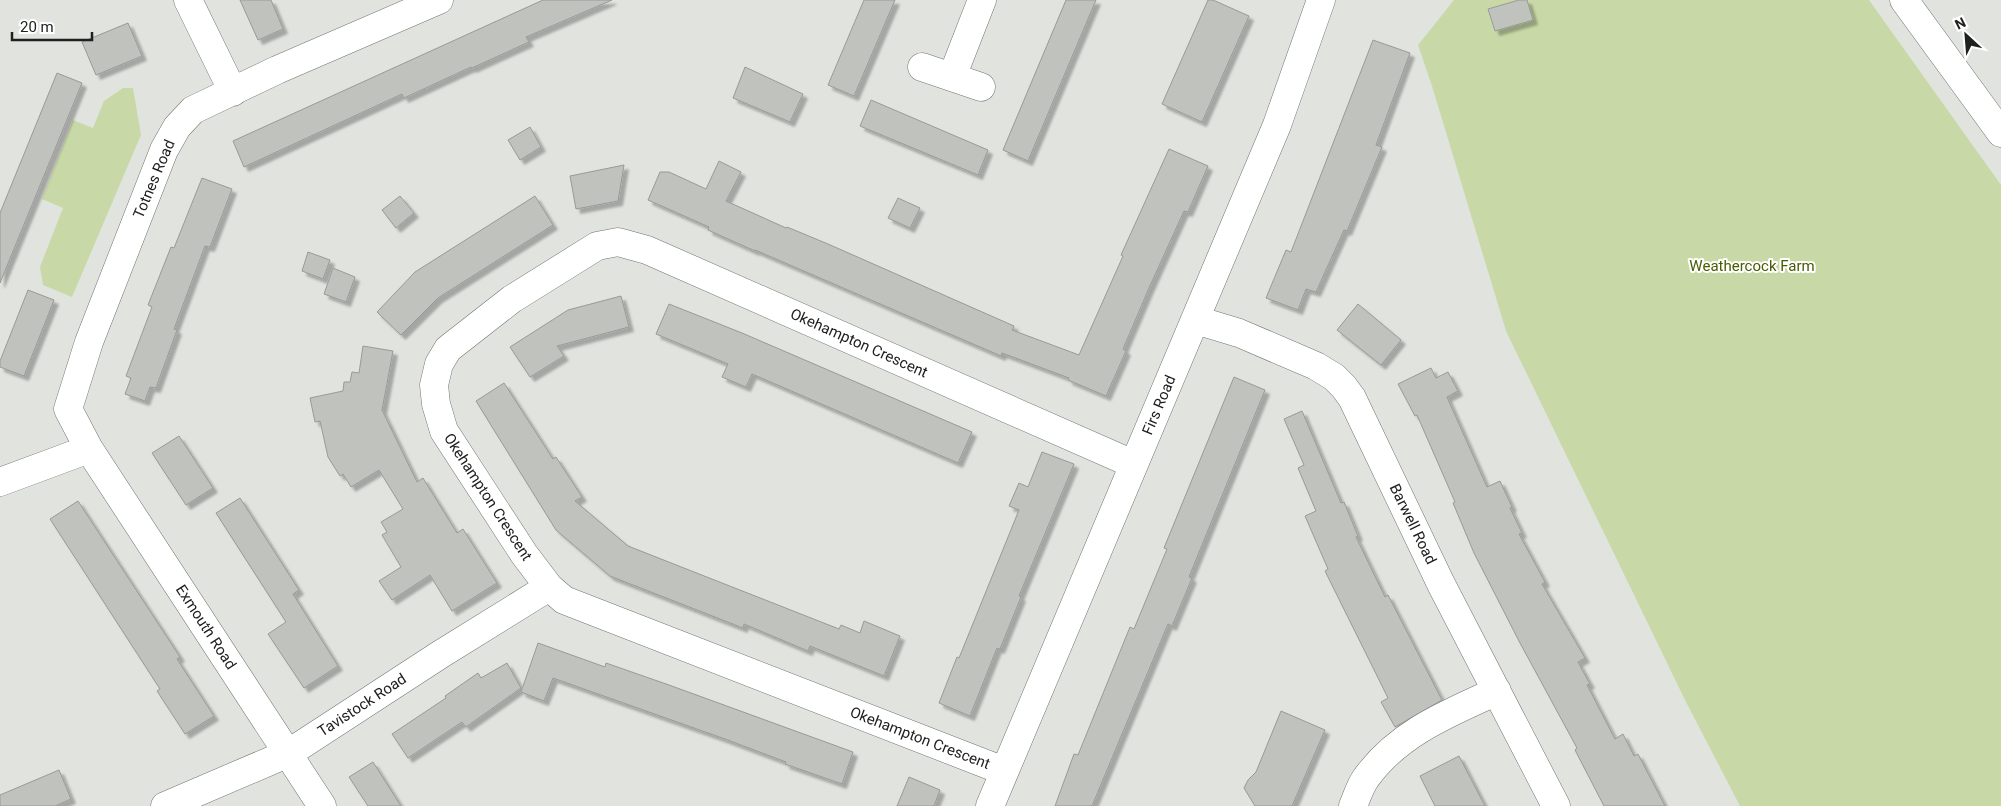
<svg xmlns="http://www.w3.org/2000/svg" width="2001" height="806" font-family="Roboto,sans-serif">
<defs>
<filter id="shadow"><feDropShadow dx="4.5" dy="4.5" stdDeviation="1" flood-color="#0004"/></filter>
</defs>
<rect width="100%" height="100%" fill="#e1e3de"/>
<!-- green -->
<path fill="#c8d9a7" d="M 1454,0 L 1869,0 L 2001,185 L 2001,806 L 1740,806 L 1685,700 L 1506,331 L 1432,86 L 1418,45 Z
M 123,88 L 133,88 L 141,135 L 72,297 L 43,285 L 40,267 L 63,208 L 42,199 L 73,120 L 93,128 L 104,101 Z"/>
<!-- building -->
<path fill="#c0c2be" stroke="#989a96" filter="url(#shadow)" d="M 240,0 L 271,0 L 283,29 L 258,40 Z
M 543,0 L 612,0 L 526,37 L 529,42 L 472,68 L 471,67 L 404,98 L 402,94 L 244,167 L 233,141 Z
M 864,0 L 895,0 L 854,96 L 828,85 Z
M 1066,0 L 1096,0 L 1028,161 L 1003,150 Z
M 1208,0 L 1213,0 L 1249,16 L 1202,122 L 1162,104 Z
M 1519,0 L 1527,0 L 1533,20 L 1495,31 L 1488,9 Z
M 128,23 L 142,56 L 96,75 L 82,42 Z
M 1373,40 L 1410,53 L 1376,145 L 1382,147 L 1347,231 L 1344,230 L 1316,292 L 1306,289 L 1298,310 L 1266,298 L 1286,250 L 1291,252 Z
M 745,67 L 803,94 L 790,122 L 733,98 Z
M 57,73 L 82,83 L 0,283 L 0,213 Z
M 871,100 L 988,150 L 978,175 L 860,126 Z
M 530,127 L 541,147 L 520,160 L 508,140 Z
M 1169,149 L 1208,166 L 1188,212 L 1184,211 L 1149,288 L 1123,349 L 1126,351 L 1106,396 L 1068,380 L 1069,378 L 1002,353 L 1001,356 L 755,250 L 755,251 L 708,230 L 709,227 L 648,200 L 660,172 L 669,172 L 706,189 L 719,161 L 741,172 L 726,201 L 786,228 L 787,227 L 828,244 L 1014,326 L 1012,330 L 1079,355 L 1123,256 L 1121,255 Z
M 624,165 L 618,201 L 576,209 L 570,176 Z
M 202,178 L 232,189 L 210,247 L 205,246 L 174,329 L 177,330 L 156,388 L 150,387 L 145,401 L 125,394 L 131,378 L 126,376 L 152,307 L 148,305 L 171,247 L 174,248 Z
M 400,196 L 414,213 L 396,228 L 382,210 Z
M 535,196 L 553,225 L 438,298 L 401,335 L 377,312 L 415,272 Z
M 898,198 L 920,208 L 910,228 L 888,218 Z
M 308,252 L 330,260 L 323,279 L 302,271 Z
M 333,268 L 355,277 L 346,302 L 324,294 Z
M 28,290 L 54,300 L 24,376 L 0,367 L 0,361 Z
M 621,296 L 629,327 L 557,346 L 564,356 L 530,377 L 510,347 L 568,310 Z
M 669,304 L 742,333 L 972,432 L 958,463 L 752,374 L 746,387 L 722,377 L 728,364 L 656,334 Z
M 1358,304 L 1401,340 L 1381,365 L 1337,330 Z
M 363,346 L 393,351 L 382,410 L 417,482 L 423,478 L 457,533 L 463,529 L 497,583 L 452,611 L 430,575 L 392,600 L 379,581 L 401,567 L 382,535 L 387,532 L 381,522 L 403,509 L 379,470 L 351,487 L 343,474 L 340,476 L 328,457 L 320,421 L 315,422 L 310,398 L 343,391 L 344,382 L 350,382 L 352,372 L 359,373 Z
M 1431,368 L 1436,378 L 1448,372 L 1458,391 L 1447,397 L 1487,487 L 1500,481 L 1512,507 L 1510,508 L 1522,533 L 1519,534 L 1545,582 L 1542,584 L 1585,658 L 1578,662 L 1590,684 L 1587,685 L 1615,739 L 1623,734 L 1634,756 L 1638,754 L 1665,806 L 1604,806 L 1575,750 L 1577,748 L 1520,643 L 1474,553 L 1453,503 L 1455,502 L 1417,415 L 1415,416 L 1398,384 Z
M 1234,377 L 1265,390 L 1189,577 L 1192,578 L 1172,626 L 1168,624 L 1092,806 L 1055,806 L 1074,754 L 1078,755 L 1130,627 L 1134,629 L 1167,549 L 1164,548 Z
M 504,383 L 553,459 L 556,457 L 582,497 L 575,501 L 628,546 L 839,629 L 841,625 L 860,633 L 864,621 L 900,636 L 884,676 L 810,646 L 808,651 L 744,624 L 743,628 L 610,576 L 556,530 L 476,401 Z
M 1302,411 L 1341,503 L 1344,502 L 1358,536 L 1356,537 L 1385,597 L 1388,595 L 1442,700 L 1395,727 L 1381,702 L 1388,698 L 1325,571 L 1328,569 L 1305,516 L 1316,511 L 1298,468 L 1304,465 L 1284,419 Z
M 179,436 L 213,488 L 186,505 L 152,453 Z
M 1042,452 L 1074,464 L 1019,596 L 1021,597 L 1000,649 L 997,648 L 970,716 L 939,703 L 957,657 L 959,658 L 1019,510 L 1009,506 L 1019,483 L 1028,487 Z
M 240,498 L 299,590 L 293,594 L 338,666 L 304,688 L 268,634 L 286,622 L 216,513 Z
M 78,501 L 180,657 L 177,659 L 214,716 L 185,734 L 157,691 L 160,689 L 50,519 Z
M 538,643 L 605,667 L 606,663 L 669,685 L 853,752 L 842,784 L 785,764 L 786,762 L 725,739 L 553,678 L 544,701 L 521,692 Z
M 507,663 L 521,688 L 466,727 L 462,722 L 408,758 L 392,734 L 446,698 L 445,696 L 478,673 L 481,678 Z
M 1281,711 L 1325,730 L 1292,806 L 1255,806 L 1244,788 L 1248,780 L 1256,772 Z
M 1459,756 L 1485,806 L 1435,806 L 1420,776 Z
M 373,762 L 401,806 L 368,806 L 349,777 Z
M 59,770 L 71,799 L 55,806 L 0,806 L 0,795 Z
M 909,777 L 940,790 L 934,806 L 897,806 Z"/>
<g fill="none" stroke-linecap="round" stroke-linejoin="round">
<defs>
<path id="street" d="M 188,0 L 233,92
M 922,67 L 981,87
M 952,77 L 982,0
M 1196,320 L 1239,333 L 1316,366 L 1334,377 L 1344,387 L 1352,398 L 1441,584 L 1556,806
M 0,482 L 89,449
M 1004,771 L 564,600 L 549,587 L 524,554 L 444,431 L 436,404 L 434,385 L 439,364 L 448,349 L 512,299 L 597,246 L 618,242 L 647,250 L 1133,464
M 165,806 L 289,753 L 441,654 L 549,587
M 322,806 L 89,449 L 68,409 L 89,342 L 164,150 L 177,127 L 193,110 L 277,70 L 439,0
M 1353,806 C 1357,797 1360,786 1366,778 C 1398,733 1449,713 1497,691"/>
<path id="secondary" d="M 990,806 L 1277,125 L 1321,0"/>
<path id="primary" d="M 1904,0 L 2001,133"/>
</defs>
<!-- street casing -->
<use href="#street" stroke="#737571" stroke-width="29"/>
<!-- secondary casing -->
<use href="#secondary" stroke="#737571" stroke-width="29"/>
<!-- primary casing -->
<use href="#primary" stroke="#737571" stroke-width="29"/>
<!-- street -->
<use href="#street" stroke="#fff" stroke-width="28"/>
<!-- secondary -->
<use href="#secondary" stroke="#fff" stroke-width="28"/>
<!-- primary -->
<use href="#primary" stroke="#fff" stroke-width="28"/>
</g>
<g text-anchor="middle" stroke-width="4" stroke-linejoin="round" paint-order="stroke">
<!-- street labels -->
<g font-size="15" fill="#20211f" stroke="#fff">
<text transform="translate(154 179) rotate(-67)" y="5">Totnes Road</text>
<text transform="translate(859 343) rotate(24)" y="5">Okehampton Crescent</text>
<text transform="translate(1159 405) rotate(-67)" y="5">Firs Road</text>
<text transform="translate(488 497) rotate(57)" y="5">Okehampton Crescent</text>
<text transform="translate(1413 524) rotate(64)" y="5">Barwell Road</text>
<text transform="translate(206 627) rotate(57)" y="5">Exmouth Road</text>
<text transform="translate(362 705) rotate(-33)" y="5">Tavistock Road</text>
<text transform="translate(920 738) rotate(21)" y="5">Okehampton Crescent</text>
</g>
<!-- park labels -->
<g font-size="15" fill="#485c00" stroke="#fff">
<text x="1752" y="271">Weathercock Farm</text>
</g>
</g>
<!-- north arrow -->
<g transform="translate(1966 35) rotate(334)" stroke="#ffffff" stroke-width="4" paint-order="stroke">
<path d="M0-4L9 19L0 12L-9 19Z" fill="#20211f"/>
<text y="-8" font-size="14" font-weight="bold" text-anchor="middle" fill="#20211f">N</text>
</g>
<!-- scale -->
<path d="M12 32v8h80v-8" fill="none" stroke="#20211f" stroke-width="2.5"/>
<text x="20" y="32" font-size="15" fill="#20211f" stroke="#ffffff" stroke-width="4" paint-order="stroke">20 m</text>
</svg>
